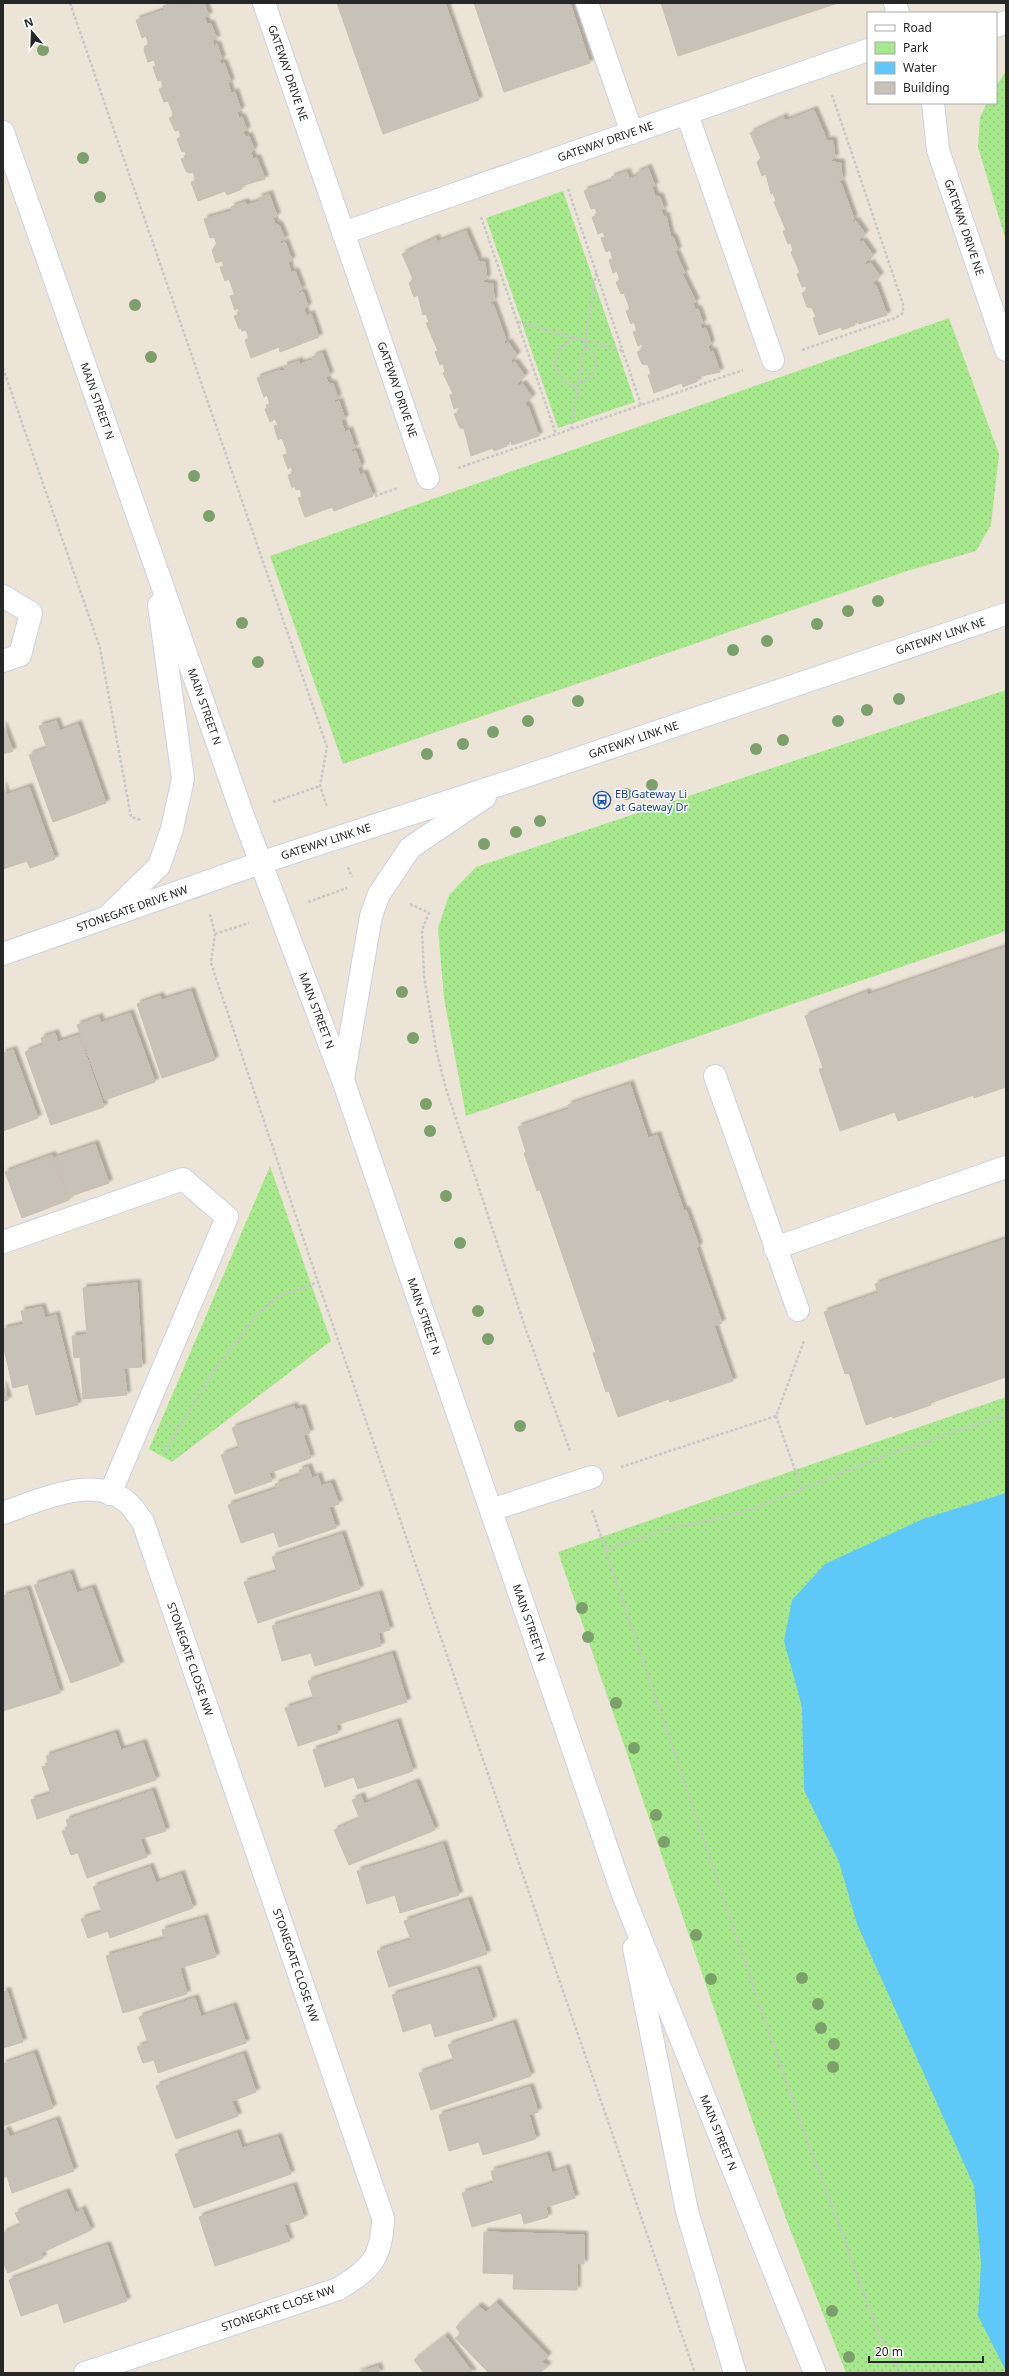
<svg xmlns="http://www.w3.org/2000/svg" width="1009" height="2376" font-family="'Noto Sans',sans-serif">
<defs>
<pattern id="green-dots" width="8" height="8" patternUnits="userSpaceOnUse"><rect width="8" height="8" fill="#a8e88d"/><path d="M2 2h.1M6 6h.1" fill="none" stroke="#91c77a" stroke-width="1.8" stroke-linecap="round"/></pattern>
<filter id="shadow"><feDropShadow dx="3.5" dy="-3.5" stdDeviation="1" flood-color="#0004"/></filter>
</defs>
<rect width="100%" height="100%" fill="#ece4d7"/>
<!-- green -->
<path fill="url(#green-dots)" d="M 1006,71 L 1006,241 L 978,147 L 980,117 L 987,103 L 996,103 L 996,86 Z
M 563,191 L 635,402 L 558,428 L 486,218 Z
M 949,318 L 999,454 L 991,525 L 976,551 L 907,571 L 343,764 L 270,556 Z
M 1006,690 L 1006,931 L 466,1116 L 444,998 L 438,928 L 449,895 L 476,867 Z
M 270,1166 L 331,1341 L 172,1462 L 149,1449 Z
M 1006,1397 L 1006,2373 L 846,2373 L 786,2219 L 558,1552 Z"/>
<!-- water -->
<path fill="#5ec9f9" d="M 1006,1493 L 1006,2371 L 978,2316 L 981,2263 L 974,2186 L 857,1924 L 839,1862 L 804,1790 L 802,1707 L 784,1641 L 792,1600 L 825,1564 L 923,1519 Z"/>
<!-- building -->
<path fill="#c7c1b7" stroke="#c7c0b1" filter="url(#shadow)" d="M 172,3 L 179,5 L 204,3 L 209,16 L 204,17 L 207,24 L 211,24 L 217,39 L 212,40 L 214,46 L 217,44 L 222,59 L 219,60 L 221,64 L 224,63 L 231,82 L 228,83 L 231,94 L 235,92 L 241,110 L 237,112 L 239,118 L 242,117 L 247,130 L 243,132 L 246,137 L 249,136 L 254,149 L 251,153 L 253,159 L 257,158 L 265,179 L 241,186 L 242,189 L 227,195 L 225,191 L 198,201 L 191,182 L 196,180 L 193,172 L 189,173 L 186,171 L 181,159 L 187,157 L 185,151 L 182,152 L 177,139 L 181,137 L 179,130 L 175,131 L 169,118 L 174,116 L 168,101 L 164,102 L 159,89 L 163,87 L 161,80 L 158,81 L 153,67 L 156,66 L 154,60 L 148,62 L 144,50 L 145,46 L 149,45 L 146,36 L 142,38 L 136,20 L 164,10 L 163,6 Z
M 337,3 L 445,3 L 479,100 L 383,134 Z
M 474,3 L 570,3 L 590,63 L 504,92 Z
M 661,3 L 838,3 L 678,56 Z
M 814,110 L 826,138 L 824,140 L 833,141 L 835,158 L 831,159 L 832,162 L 841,163 L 842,180 L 838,181 L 839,183 L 841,183 L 854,219 L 851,219 L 853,222 L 856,221 L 865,234 L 859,240 L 859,243 L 863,241 L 873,255 L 865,263 L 866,265 L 871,263 L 880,276 L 873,282 L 874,286 L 876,285 L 887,315 L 859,324 L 858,320 L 854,321 L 855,325 L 842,330 L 841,327 L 819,335 L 813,318 L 816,317 L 812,308 L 807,307 L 802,293 L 807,291 L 806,286 L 802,287 L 797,274 L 800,273 L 791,252 L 793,251 L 791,243 L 788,244 L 783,231 L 786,230 L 774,202 L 776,201 L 773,193 L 771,194 L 766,174 L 762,176 L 757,162 L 761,158 L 750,133 L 784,117 L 785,121 Z
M 648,168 L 655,186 L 652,187 L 655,196 L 660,197 L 664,209 L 661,210 L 664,217 L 666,216 L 671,238 L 673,237 L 678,250 L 675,251 L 685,273 L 682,274 L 696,302 L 693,303 L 695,310 L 698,309 L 703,323 L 700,325 L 702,329 L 706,328 L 711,344 L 708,347 L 710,352 L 713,351 L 720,372 L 697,377 L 698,381 L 683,387 L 682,383 L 654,393 L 648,375 L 651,374 L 648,365 L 642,364 L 637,352 L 643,349 L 642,344 L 638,346 L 633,332 L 637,331 L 634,322 L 631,324 L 626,311 L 630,309 L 624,293 L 621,294 L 616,282 L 620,280 L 617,271 L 613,273 L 609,260 L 613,259 L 610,250 L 606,252 L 601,238 L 605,237 L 603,232 L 598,234 L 592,217 L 598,215 L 595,208 L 591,209 L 584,191 L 612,181 L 611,177 L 627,172 L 629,179 L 637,176 L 636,173 Z
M 269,194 L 277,216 L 273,218 L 275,224 L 279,225 L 285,239 L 280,241 L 281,244 L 285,242 L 292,260 L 288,262 L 291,273 L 295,271 L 302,289 L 298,291 L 299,293 L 303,292 L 308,306 L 304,310 L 307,316 L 311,314 L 319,337 L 280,352 L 279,347 L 251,358 L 245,340 L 249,338 L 246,330 L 242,331 L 241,328 L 239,329 L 234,316 L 240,314 L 238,308 L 235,310 L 230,296 L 235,295 L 229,279 L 225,281 L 220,267 L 224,266 L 222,261 L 216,263 L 212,250 L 217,244 L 214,237 L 210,238 L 204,219 L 232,211 L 231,207 L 245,202 L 247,205 L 260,201 L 258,198 Z
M 466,231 L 478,259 L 476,261 L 485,262 L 487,279 L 483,280 L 484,283 L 493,284 L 494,301 L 490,302 L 491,305 L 493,304 L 506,340 L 504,341 L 505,344 L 508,342 L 517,355 L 511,361 L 511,364 L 515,362 L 525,376 L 517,383 L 518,386 L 523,384 L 532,397 L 525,403 L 527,407 L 528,406 L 539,436 L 512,445 L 511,441 L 506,443 L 507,446 L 494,451 L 493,448 L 471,456 L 464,429 L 460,428 L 454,414 L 460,412 L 458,407 L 454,409 L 450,395 L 453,394 L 443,373 L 445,372 L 443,364 L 440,365 L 435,352 L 438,351 L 426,323 L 429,322 L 426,314 L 423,315 L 418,295 L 414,297 L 409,283 L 413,279 L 402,254 L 436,238 L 437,242 Z
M 322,353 L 330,375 L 326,377 L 328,383 L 333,384 L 338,398 L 334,400 L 335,403 L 339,401 L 345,419 L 341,420 L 345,432 L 349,430 L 355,448 L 351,449 L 352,452 L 356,451 L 361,466 L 358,469 L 360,475 L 364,473 L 373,496 L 334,511 L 332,507 L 305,517 L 298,498 L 302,497 L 300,489 L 296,490 L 295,486 L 292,488 L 288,475 L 294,473 L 291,467 L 288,469 L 283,455 L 288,454 L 282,438 L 278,440 L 274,426 L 278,425 L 275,419 L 270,422 L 265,409 L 267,408 L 266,405 L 270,404 L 267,395 L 264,397 L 257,378 L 280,370 L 280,372 L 285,370 L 284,366 L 299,361 L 300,364 L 313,360 L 312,357 Z
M 56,721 L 60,731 L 78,724 L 106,803 L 53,822 L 29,755 L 47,748 L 39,726 Z
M 3,725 L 13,751 L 3,754 Z
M 3,786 L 6,795 L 29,787 L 55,859 L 30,868 L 27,861 L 3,869 Z
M 1006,947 L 1006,1087 L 974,1098 L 974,1095 L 898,1121 L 895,1112 L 840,1131 L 819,1069 L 823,1068 L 805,1016 L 867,992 L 868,995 Z
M 191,991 L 215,1060 L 162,1078 L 137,1004 L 160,996 L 162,1000 Z
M 130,1013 L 155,1082 L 105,1100 L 77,1025 L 99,1017 L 101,1023 Z
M 55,1033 L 58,1042 L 79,1035 L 104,1107 L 51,1125 L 25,1052 L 43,1045 L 41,1038 Z
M 13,1050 L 38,1118 L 3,1131 L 3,1053 Z
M 630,1084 L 648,1138 L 657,1135 L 684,1211 L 686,1210 L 699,1246 L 696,1248 L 722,1323 L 714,1326 L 733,1381 L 670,1402 L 669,1399 L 618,1417 L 609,1391 L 606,1392 L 593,1353 L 596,1352 L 540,1190 L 537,1191 L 524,1153 L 526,1152 L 518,1127 L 569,1109 L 568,1105 Z
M 95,1144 L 109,1183 L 68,1197 L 54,1158 Z
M 52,1155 L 69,1200 L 22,1218 L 5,1172 Z
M 1006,1239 L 1006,1377 L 930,1403 L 931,1405 L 893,1418 L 892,1416 L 866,1425 L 849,1373 L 845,1374 L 824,1312 L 878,1293 L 875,1284 Z
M 137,1283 L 142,1367 L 124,1368 L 127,1395 L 83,1399 L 80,1357 L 74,1358 L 72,1336 L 87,1335 L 83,1288 Z
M 42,1307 L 45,1318 L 56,1315 L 78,1405 L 36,1415 L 28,1384 L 13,1388 L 3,1344 L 3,1329 L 24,1324 L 21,1311 Z
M 3,1385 L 8,1400 L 3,1402 Z
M 294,1406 L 295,1410 L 302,1408 L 310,1433 L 303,1435 L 311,1458 L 269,1473 L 272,1481 L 235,1494 L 221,1455 L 239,1448 L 232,1428 Z
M 308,1467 L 312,1478 L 318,1476 L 321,1486 L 331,1483 L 339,1504 L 329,1507 L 336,1528 L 279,1547 L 274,1532 L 241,1543 L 228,1505 L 276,1489 L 275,1484 L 301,1475 L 299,1470 Z
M 342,1534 L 360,1589 L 258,1623 L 244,1582 L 277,1572 L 272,1557 Z
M 70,1573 L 77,1593 L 92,1588 L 120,1665 L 71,1683 L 34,1585 Z
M 27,1589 L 60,1693 L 3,1711 L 3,1596 Z
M 379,1594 L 390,1630 L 378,1633 L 381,1646 L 315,1666 L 311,1653 L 282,1661 L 272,1626 Z
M 392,1654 L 407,1702 L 336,1725 L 338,1733 L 298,1746 L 285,1708 L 314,1699 L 308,1681 Z
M 397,1722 L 413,1771 L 358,1789 L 354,1777 L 325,1787 L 313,1750 Z
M 115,1733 L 121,1750 L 143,1743 L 156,1780 L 37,1819 L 31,1800 L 51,1794 L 42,1767 L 49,1765 L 46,1756 Z
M 416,1782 L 435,1830 L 349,1865 L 334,1830 L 360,1819 L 352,1800 L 361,1796 L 364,1804 Z
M 152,1791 L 166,1831 L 140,1839 L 147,1857 L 87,1878 L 78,1853 L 71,1855 L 62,1831 L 69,1829 L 66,1820 Z
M 443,1844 L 459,1895 L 400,1913 L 395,1895 L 367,1904 L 357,1871 Z
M 150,1867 L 156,1883 L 181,1874 L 193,1908 L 110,1938 L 108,1931 L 88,1938 L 81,1919 L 102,1912 L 93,1887 Z
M 468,1900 L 487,1954 L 389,1987 L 377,1951 L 411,1940 L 404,1921 Z
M 204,1918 L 216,1957 L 180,1968 L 187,1994 L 123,2013 L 106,1956 L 164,1939 L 162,1930 Z
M 477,1969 L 493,2020 L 435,2037 L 431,2023 L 403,2032 L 392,1995 Z
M 7,1991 L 23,2042 L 3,2048 L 3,1992 Z
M 195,1998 L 201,2017 L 233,2006 L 246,2043 L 158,2073 L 154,2060 L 143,2063 L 137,2047 L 148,2043 L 139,2017 Z
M 513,2023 L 531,2076 L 431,2110 L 419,2073 L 454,2061 L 448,2045 Z
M 34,2053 L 53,2108 L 3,2126 L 3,2064 Z
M 243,2054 L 256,2092 L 232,2101 L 238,2116 L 176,2139 L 156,2086 Z
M 530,2087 L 538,2112 L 529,2115 L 536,2139 L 483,2155 L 479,2142 L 449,2151 L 439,2115 Z
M 56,2120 L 74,2171 L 12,2193 L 7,2176 L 3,2178 L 3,2131 L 7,2130 L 10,2137 Z
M 237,2133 L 242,2148 L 278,2137 L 291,2174 L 194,2208 L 175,2154 Z
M 547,2155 L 552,2173 L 566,2168 L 575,2198 L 546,2207 L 548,2217 L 524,2224 L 521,2213 L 472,2227 L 462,2193 L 494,2183 L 491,2171 Z
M 293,2186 L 304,2218 L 284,2225 L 290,2241 L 215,2266 L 199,2217 Z
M 66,2192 L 75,2213 L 82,2209 L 91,2230 L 41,2253 L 43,2258 L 8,2273 L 3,2262 L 3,2233 L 21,2225 L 15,2213 Z
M 484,2232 L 584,2235 L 584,2264 L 577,2263 L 577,2290 L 513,2289 L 514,2274 L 483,2273 Z
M 107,2245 L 127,2301 L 64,2323 L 58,2303 L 21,2316 L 9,2280 Z
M 496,2302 L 548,2356 L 542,2362 L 548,2366 L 539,2373 L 489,2373 L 455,2338 L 461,2334 L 456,2327 L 478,2306 L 486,2312 Z
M 445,2336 L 473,2373 L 424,2373 L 414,2360 Z
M 378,2366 L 380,2373 L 357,2373 Z"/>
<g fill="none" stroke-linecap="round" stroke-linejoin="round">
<defs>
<g id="minor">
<path id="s1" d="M 264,3 L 428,478"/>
<path d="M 587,3 L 632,133"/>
<path d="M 895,3 L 898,13"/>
<path d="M 996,26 L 1006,22"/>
<path id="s2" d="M 933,103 L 938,150 L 1006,350"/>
<path d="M 687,114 L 773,360"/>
<path id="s3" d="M 3,132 L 242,813 L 343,1080 L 622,1892 L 815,2373"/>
<path id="s4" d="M 343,233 L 868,50"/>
<path d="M 3,596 L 31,613 L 20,655 L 3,661"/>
<path d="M 111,913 L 159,866 L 172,829 L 183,779 L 159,605"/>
<path id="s5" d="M 3,954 L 260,863 L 508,782 L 1006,614"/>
<path d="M 715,1076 L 798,1310"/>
<path d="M 343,1079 L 371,916 L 379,894 L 410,848 L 485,797"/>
<path d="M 3,1242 L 183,1179 L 227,1217 L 110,1494"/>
<path d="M 775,1248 L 1006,1167"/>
<path d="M 491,1510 L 592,1477"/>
<path id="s6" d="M 3,1513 C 38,1501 94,1473 128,1503 C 134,1508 138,1516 143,1522 L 383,2218 C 382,2258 371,2269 338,2289 L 85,2373"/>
<path d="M 634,1948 L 687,2211 L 735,2373"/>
</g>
</defs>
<!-- minor casing -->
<use href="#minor" stroke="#ccd0e3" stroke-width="24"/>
<!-- path -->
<path stroke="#c7c7c7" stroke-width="2.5" stroke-dasharray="3 2" stroke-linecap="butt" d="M 70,3 L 327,747 L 320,786 L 327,807
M 568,189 L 641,405
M 481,217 L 556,434
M 518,322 L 623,351
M 574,338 L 559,349 L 554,364 L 563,381 L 578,389
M 802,350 L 895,318 L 903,313 L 903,304 L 832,95
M 3,368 L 100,648 L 131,817 L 141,820
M 579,383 C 598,380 602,355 585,346
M 571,429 L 596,273
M 458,468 L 743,370
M 375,496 L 398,488
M 273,802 L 320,786
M 348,867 L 352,877
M 308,902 L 347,888
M 410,904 L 429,913 L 422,930 L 424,976 L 436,1049 L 446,1089 L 526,1330 L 570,1451
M 210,914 L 215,934 L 211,963 L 318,1282 L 695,2373
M 215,934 L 249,923
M 776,1416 L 802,1490
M 164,1452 L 216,1368 L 261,1310 L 276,1298 L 318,1282
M 621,1467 L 776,1416 L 804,1341
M 592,1510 L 784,2076 L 879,2334 L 901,2373
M 606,1550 L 667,1529 L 717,1519 L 755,1508 L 884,1456 L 1006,1414"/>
<!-- minor -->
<use href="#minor" stroke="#fff" stroke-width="22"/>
</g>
<!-- trees -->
<g fill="#7ca06b">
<circle cx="43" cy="50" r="6"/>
<circle cx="83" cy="158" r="6"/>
<circle cx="100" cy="197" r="6"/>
<circle cx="135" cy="305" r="6"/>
<circle cx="151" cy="357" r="6"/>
<circle cx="194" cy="476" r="6"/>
<circle cx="209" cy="516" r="6"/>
<circle cx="878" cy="601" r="6"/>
<circle cx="848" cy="611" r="6"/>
<circle cx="242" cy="623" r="6"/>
<circle cx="817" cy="624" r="6"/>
<circle cx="767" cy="641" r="6"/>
<circle cx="733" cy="650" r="6"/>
<circle cx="258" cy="662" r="6"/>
<circle cx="899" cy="699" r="6"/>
<circle cx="578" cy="701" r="6"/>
<circle cx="867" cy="710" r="6"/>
<circle cx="528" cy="721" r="6"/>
<circle cx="838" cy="721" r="6"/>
<circle cx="493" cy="732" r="6"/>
<circle cx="783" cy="740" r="6"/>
<circle cx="463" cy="744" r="6"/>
<circle cx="756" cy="749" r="6"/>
<circle cx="427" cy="754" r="6"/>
<circle cx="652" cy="785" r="6"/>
<circle cx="626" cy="794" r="6"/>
<circle cx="540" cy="821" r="6"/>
<circle cx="516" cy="832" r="6"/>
<circle cx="484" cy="844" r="6"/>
<circle cx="402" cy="992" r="6"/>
<circle cx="413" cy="1038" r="6"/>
<circle cx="426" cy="1104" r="6"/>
<circle cx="430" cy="1131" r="6"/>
<circle cx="446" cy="1196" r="6"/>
<circle cx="460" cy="1243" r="6"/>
<circle cx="478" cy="1311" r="6"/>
<circle cx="488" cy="1339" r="6"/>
<circle cx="520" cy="1426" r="6"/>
<circle cx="582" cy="1608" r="6"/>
<circle cx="588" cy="1637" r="6"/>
<circle cx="616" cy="1703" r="6"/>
<circle cx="634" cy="1748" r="6"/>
<circle cx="656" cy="1815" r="6"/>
<circle cx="664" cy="1842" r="6"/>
<circle cx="696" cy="1935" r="6"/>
<circle cx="802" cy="1978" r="6"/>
<circle cx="711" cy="1979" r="6"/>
<circle cx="818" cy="2004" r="6"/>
<circle cx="821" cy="2028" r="6"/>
<circle cx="834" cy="2044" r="6"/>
<circle cx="833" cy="2067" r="6"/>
<circle cx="832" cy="2311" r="6"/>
<circle cx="849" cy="2357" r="6"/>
</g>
<!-- icons -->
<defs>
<symbol id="bus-ring" viewBox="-11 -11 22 22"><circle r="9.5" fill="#fff" stroke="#1a4fb4" stroke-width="1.5"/><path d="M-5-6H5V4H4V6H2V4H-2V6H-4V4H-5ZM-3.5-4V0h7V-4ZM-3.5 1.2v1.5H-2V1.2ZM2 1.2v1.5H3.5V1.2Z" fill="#1a4fb4"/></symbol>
</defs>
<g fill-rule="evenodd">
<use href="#bus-ring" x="592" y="790" width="20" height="20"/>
</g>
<g text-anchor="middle" stroke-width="3" stroke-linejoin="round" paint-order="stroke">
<!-- street labels -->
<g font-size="11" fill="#272727" stroke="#fff">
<text dy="4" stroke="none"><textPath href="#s1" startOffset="74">GATEWAY DRIVE NE</textPath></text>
<text dy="4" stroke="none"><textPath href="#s4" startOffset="278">GATEWAY DRIVE NE</textPath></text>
<text dy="4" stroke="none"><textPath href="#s2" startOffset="129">GATEWAY DRIVE NE</textPath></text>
<text dy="4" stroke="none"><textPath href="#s1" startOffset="409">GATEWAY DRIVE NE</textPath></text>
<text dy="4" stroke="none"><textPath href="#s3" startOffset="285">MAIN STREET N</textPath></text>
<text dy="4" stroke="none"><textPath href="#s5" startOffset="990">GATEWAY LINK NE</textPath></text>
<text dy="4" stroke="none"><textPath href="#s3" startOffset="609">MAIN STREET N</textPath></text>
<text dy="4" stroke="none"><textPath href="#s5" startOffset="666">GATEWAY LINK NE</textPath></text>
<text dy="4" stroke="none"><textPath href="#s5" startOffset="342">GATEWAY LINK NE</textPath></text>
<text dy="4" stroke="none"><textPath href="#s5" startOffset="137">STONEGATE DRIVE NW</textPath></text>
<text dy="4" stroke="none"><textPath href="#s3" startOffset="933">MAIN STREET N</textPath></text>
<text dy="4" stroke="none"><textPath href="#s3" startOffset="1257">MAIN STREET N</textPath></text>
<text dy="4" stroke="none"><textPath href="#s3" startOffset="1581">MAIN STREET N</textPath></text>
<text dy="4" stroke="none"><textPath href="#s6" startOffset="301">STONEGATE CLOSE NW</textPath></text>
<text dy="4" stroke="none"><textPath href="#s6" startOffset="625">STONEGATE CLOSE NW</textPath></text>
<text dy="4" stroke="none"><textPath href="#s3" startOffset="2125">MAIN STREET N</textPath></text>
<text transform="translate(278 2308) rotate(-19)" y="4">STONEGATE CLOSE NW</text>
</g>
<!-- transit labels -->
<g font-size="11" fill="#164399" stroke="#fff" text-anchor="start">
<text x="615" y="798">EB Gateway Li<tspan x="615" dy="13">at Gateway Dr</tspan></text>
</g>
</g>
<!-- border -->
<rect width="1009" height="2376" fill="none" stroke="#272727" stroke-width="8"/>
<!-- legend -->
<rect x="867" y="12" width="130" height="92" fill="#ffffff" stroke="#a9a9a9"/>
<rect x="875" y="25" width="20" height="6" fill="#ffffff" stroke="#a9a9a9"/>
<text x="903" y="32" font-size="12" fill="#272727">Road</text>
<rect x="875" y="42" width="20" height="12" fill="#a8e88d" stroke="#a9a9a9"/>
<text x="903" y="52" font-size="12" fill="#272727">Park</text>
<rect x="875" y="62" width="20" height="12" fill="#5ec9f9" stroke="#a9a9a9"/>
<text x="903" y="72" font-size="12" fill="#272727">Water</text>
<rect x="875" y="82" width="20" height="12" fill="#c7c1b7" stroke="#a9a9a9"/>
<text x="903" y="92" font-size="12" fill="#272727">Building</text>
<!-- north arrow -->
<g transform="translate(32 32) rotate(341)" stroke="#ffffff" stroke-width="3" paint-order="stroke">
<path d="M0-3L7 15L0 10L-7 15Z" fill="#272727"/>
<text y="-6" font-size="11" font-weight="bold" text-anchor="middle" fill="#272727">N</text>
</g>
<!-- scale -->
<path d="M869 2356v6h114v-6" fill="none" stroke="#272727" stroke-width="2"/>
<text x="875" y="2356" font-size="12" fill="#272727" stroke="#ffffff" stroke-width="3" paint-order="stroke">20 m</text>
</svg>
